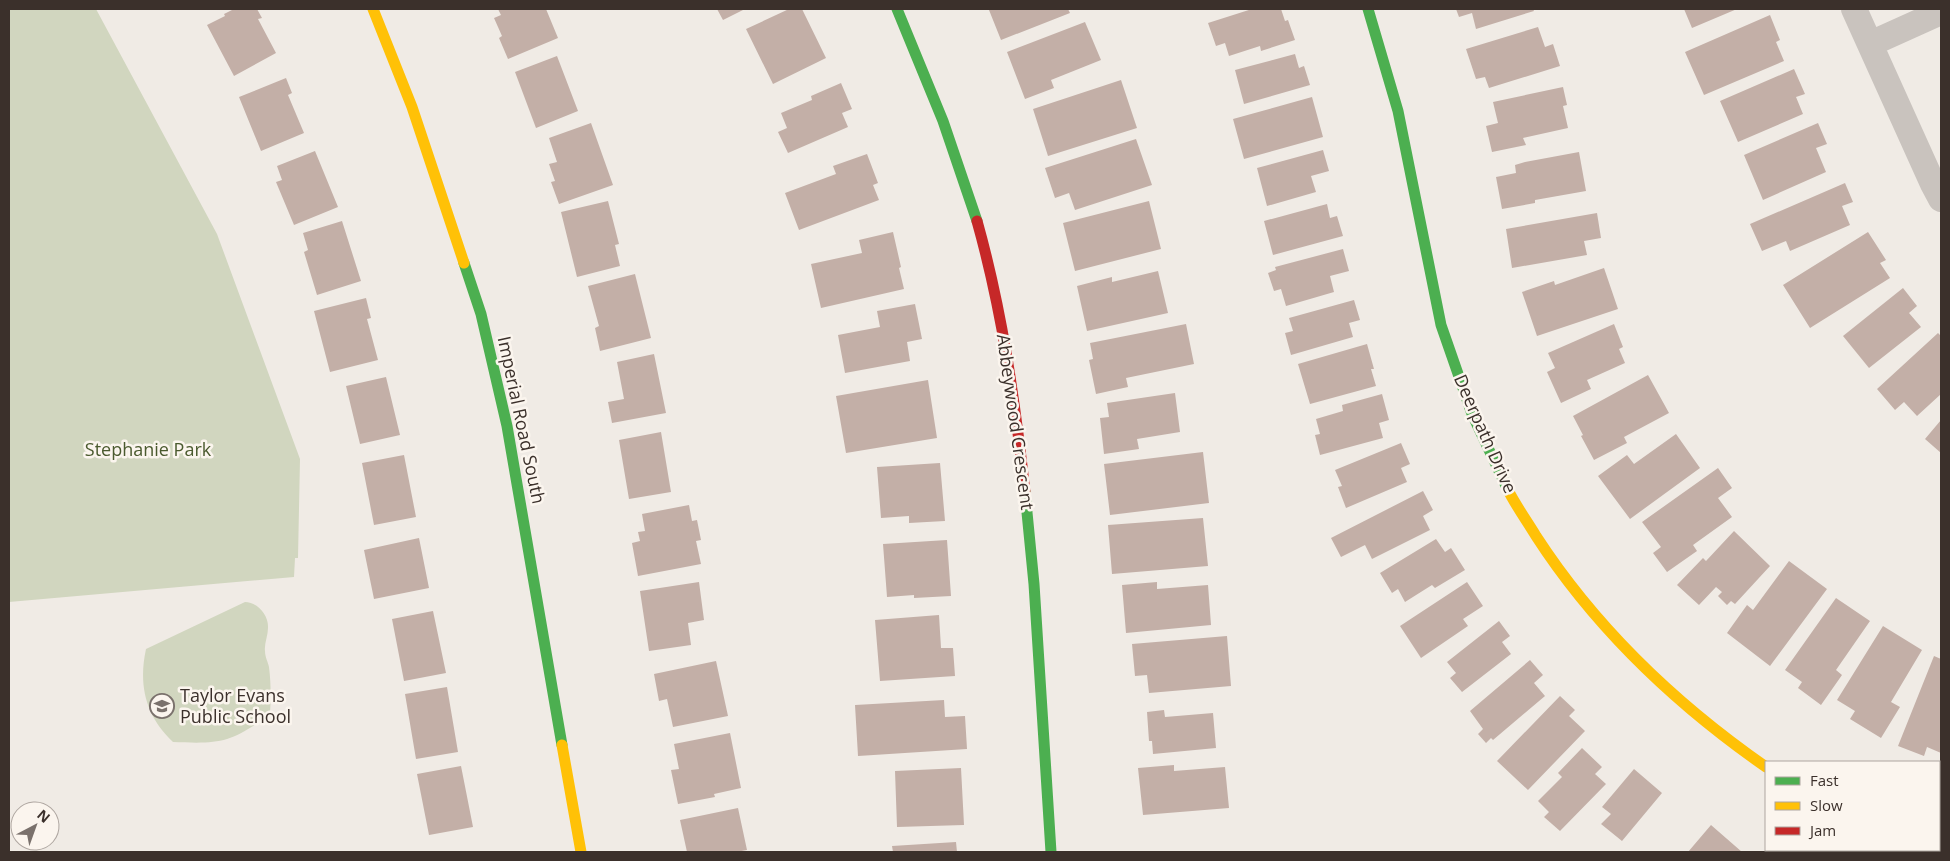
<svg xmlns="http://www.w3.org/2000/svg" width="1950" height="861" font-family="'Open Sans',sans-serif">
<rect width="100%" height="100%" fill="#f0ebe5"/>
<!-- green -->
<path fill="#d1d6bf" d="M 9,9 L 96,9 L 217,234 L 300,459 L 298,558 L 295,558 L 294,577 L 9,602 Z
M 245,602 C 257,602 269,615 268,628 C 268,636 264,644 265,651 C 265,657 268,662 269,667 C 271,683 271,698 270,714 C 231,743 221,744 173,742 C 146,716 138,686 146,649 Z"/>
<!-- building -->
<path fill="#c3afa7" d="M 234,9 L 257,9 L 262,18 L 258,19 L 276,53 L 234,76 L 207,25 L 225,16 L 224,14 Z
M 498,9 L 546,9 L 558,38 L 508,59 L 499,38 L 502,36 L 494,18 L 501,15 Z
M 717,9 L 745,9 L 723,20 Z
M 789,9 L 802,9 L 826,58 L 773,84 L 746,29 Z
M 993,9 L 1068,9 L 1070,13 L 1001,40 L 989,10 Z
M 1252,9 L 1281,9 L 1285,21 L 1288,20 L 1295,40 L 1261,51 L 1260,46 L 1229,56 L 1225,43 L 1216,46 L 1208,23 Z
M 1456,9 L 1533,9 L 1534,11 L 1476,29 L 1472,13 L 1459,17 Z
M 1684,9 L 1737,9 L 1692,28 Z
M 1770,15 L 1780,40 L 1776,42 L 1784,61 L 1704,95 L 1685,52 Z
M 1085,22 L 1101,60 L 1051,80 L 1054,88 L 1025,99 L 1007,52 Z
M 1538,27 L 1545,47 L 1553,44 L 1560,66 L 1489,88 L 1485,77 L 1476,79 L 1466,49 Z
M 1295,54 L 1299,68 L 1304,66 L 1310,85 L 1244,104 L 1235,70 Z
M 557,56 L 578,111 L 536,128 L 515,72 Z
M 1794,69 L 1805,94 L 1796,97 L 1803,114 L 1738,142 L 1720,101 Z
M 286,78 L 292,93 L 288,95 L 304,133 L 261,151 L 239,97 Z
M 1121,80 L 1137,128 L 1048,156 L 1033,109 Z
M 841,83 L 852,109 L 842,113 L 848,127 L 788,153 L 778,132 L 787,128 L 781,113 L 812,100 L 811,96 Z
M 1563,87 L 1567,105 L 1563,106 L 1568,128 L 1523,138 L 1526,145 L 1492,152 L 1486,126 L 1498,123 L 1493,102 Z
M 1312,97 L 1323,137 L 1244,159 L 1233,119 Z
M 591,123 L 613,185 L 559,204 L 551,182 L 555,181 L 549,164 L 557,162 L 549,138 Z
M 1818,123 L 1827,144 L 1816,148 L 1826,172 L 1763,200 L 1744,155 Z
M 1136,139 L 1152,185 L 1075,210 L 1069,193 L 1055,198 L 1045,168 Z
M 1323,150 L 1329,171 L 1311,176 L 1316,192 L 1267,206 L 1257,168 Z
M 315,151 L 338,207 L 294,225 L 276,182 L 282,180 L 277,166 Z
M 1579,152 L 1586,191 L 1535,200 L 1535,203 L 1502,209 L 1496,177 L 1516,173 L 1515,165 L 1525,162 Z
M 867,154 L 878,183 L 873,185 L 879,200 L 799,230 L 785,193 L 836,174 L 833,166 Z
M 1845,183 L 1853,202 L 1842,206 L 1850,225 L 1790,251 L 1786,241 L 1762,251 L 1750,224 Z
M 608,201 L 619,244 L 615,245 L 620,266 L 577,277 L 561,212 Z
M 1149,201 L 1161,249 L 1075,271 L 1063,223 Z
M 1327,204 L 1330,218 L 1337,216 L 1343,236 L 1273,255 L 1264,221 Z
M 1597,213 L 1601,238 L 1584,241 L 1587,255 L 1512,268 L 1506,229 Z
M 342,221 L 361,281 L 317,295 L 304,252 L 308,250 L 303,233 Z
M 893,232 L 901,267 L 899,268 L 904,289 L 821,308 L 811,264 L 862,253 L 859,240 Z
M 1868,232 L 1886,260 L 1880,263 L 1890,278 L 1810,328 L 1783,285 Z
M 1343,249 L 1349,271 L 1330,276 L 1334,292 L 1286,306 L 1281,289 L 1274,291 L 1268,273 L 1276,270 L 1275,267 Z
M 1604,268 L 1618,309 L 1537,336 L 1522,292 L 1554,281 L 1555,285 Z
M 1158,271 L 1168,313 L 1087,331 L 1077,286 L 1112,277 L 1112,282 Z
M 635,274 L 651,338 L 600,351 L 595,328 L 599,326 L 588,286 Z
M 1903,288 L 1917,306 L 1909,313 L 1921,327 L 1869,368 L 1843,336 Z
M 366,298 L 371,318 L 367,319 L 378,360 L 330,372 L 314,311 Z
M 1354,300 L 1360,320 L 1349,323 L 1353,337 L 1291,355 L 1285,333 L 1293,331 L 1289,318 Z
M 915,304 L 922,339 L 907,342 L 910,361 L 845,373 L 838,335 L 880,327 L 877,311 Z
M 1186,324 L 1194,364 L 1126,378 L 1128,387 L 1096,394 L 1089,360 L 1093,359 L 1090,343 Z
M 1614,324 L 1623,347 L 1619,349 L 1625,363 L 1587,380 L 1591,389 L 1561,403 L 1547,372 L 1555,368 L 1548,353 Z
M 1938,333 L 1941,336 L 1941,394 L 1917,416 L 1904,402 L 1895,410 L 1877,389 Z
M 1367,344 L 1374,369 L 1371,369 L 1376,386 L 1310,404 L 1298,364 Z
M 654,354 L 666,413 L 612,423 L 608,402 L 624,399 L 617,362 Z
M 1648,375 L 1669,413 L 1624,437 L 1627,443 L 1594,460 L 1581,436 L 1583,435 L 1573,416 Z
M 386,377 L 400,435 L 360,444 L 346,386 Z
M 928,380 L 937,438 L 846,453 L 836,396 Z
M 1175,393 L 1180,432 L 1137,439 L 1139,449 L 1104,454 L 1100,418 L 1109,417 L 1107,403 Z
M 1382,394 L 1389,420 L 1379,423 L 1383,438 L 1320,455 L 1315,435 L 1320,434 L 1316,419 L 1343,411 L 1342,405 Z
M 1941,420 L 1941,453 L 1925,439 Z
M 661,432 L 671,492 L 629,499 L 619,440 Z
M 1676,434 L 1700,468 L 1630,519 L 1598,476 L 1627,455 L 1634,464 Z
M 1401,443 L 1410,464 L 1401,468 L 1407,482 L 1346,508 L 1338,487 L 1342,486 L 1335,470 Z
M 1203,452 L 1209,503 L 1110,515 L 1104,464 Z
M 404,455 L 416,517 L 374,525 L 362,463 Z
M 940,463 L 945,521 L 909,523 L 909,516 L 881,518 L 877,467 Z
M 1718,468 L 1732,488 L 1718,498 L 1732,517 L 1693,545 L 1697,551 L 1667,572 L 1653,553 L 1661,547 L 1642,522 Z
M 1423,491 L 1433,510 L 1423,516 L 1430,530 L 1372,559 L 1365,545 L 1341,557 L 1331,538 Z
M 689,505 L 692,521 L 697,520 L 701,540 L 696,541 L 701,564 L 638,576 L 632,543 L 640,541 L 638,532 L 645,531 L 642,514 Z
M 1203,518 L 1208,566 L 1112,574 L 1108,525 Z
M 1734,531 L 1770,566 L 1735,604 L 1731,601 L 1727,605 L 1718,596 L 1722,592 L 1716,587 L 1699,605 L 1677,585 L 1703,558 L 1706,561 Z
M 419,538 L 429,588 L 374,599 L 364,550 Z
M 1436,539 L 1445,552 L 1451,548 L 1465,570 L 1435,588 L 1432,585 L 1405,602 L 1398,589 L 1392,593 L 1380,573 Z
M 947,540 L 951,596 L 914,598 L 914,595 L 887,597 L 883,544 Z
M 1789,561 L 1827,589 L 1770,666 L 1727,633 L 1747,605 L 1753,610 Z
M 699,582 L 704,620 L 688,623 L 691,645 L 649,651 L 640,591 Z
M 1157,582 L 1157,589 L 1208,585 L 1211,625 L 1126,633 L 1122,585 Z
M 1467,582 L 1483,606 L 1463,619 L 1468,626 L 1421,658 L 1400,626 Z
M 1836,598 L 1870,621 L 1836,670 L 1842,675 L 1821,705 L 1798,688 L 1802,682 L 1785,670 Z
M 433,611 L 446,673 L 404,681 L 392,619 Z
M 939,615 L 941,648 L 953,648 L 955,676 L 880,681 L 875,620 Z
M 1499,621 L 1510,636 L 1502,642 L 1511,654 L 1462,692 L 1450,678 L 1456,673 L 1447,662 Z
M 1883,626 L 1922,650 L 1891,702 L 1900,707 L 1881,738 L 1850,719 L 1855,711 L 1837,700 Z
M 1227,636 L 1231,686 L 1149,693 L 1147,675 L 1135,676 L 1132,644 Z
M 1934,656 L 1941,659 L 1941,753 L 1927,747 L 1924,756 L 1898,746 Z
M 1530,660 L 1543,675 L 1534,683 L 1545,696 L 1493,740 L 1491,738 L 1486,743 L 1478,734 L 1483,729 L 1470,711 Z
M 716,661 L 728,716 L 673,727 L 667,699 L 659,701 L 654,674 Z
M 447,687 L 458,752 L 416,759 L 405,694 Z
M 1560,696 L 1575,710 L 1569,716 L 1585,731 L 1528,790 L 1497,761 Z
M 944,700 L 945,717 L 965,716 L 967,749 L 858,756 L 855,705 Z
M 1164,710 L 1165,717 L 1213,713 L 1216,748 L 1153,754 L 1152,741 L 1149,741 L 1147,712 Z
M 730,733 L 741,788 L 714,794 L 715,797 L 678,804 L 671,770 L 679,769 L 674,744 Z
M 1582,748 L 1602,767 L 1595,774 L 1606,784 L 1560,831 L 1544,817 L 1549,812 L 1538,801 L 1562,777 L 1558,773 Z
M 1174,765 L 1174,771 L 1225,767 L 1229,808 L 1143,815 L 1138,768 Z
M 461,766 L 473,827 L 429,835 L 417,774 Z
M 961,768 L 964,825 L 897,827 L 895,771 Z
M 1634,769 L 1662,793 L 1622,841 L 1601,824 L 1611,814 L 1602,807 Z
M 738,808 L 747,850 L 736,852 L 687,852 L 680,820 Z
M 1711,825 L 1742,852 L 1688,852 Z
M 956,842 L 957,852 L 893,852 L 892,846 Z"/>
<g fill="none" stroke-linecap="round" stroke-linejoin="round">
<!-- street -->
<path stroke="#c9c3be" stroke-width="26" d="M 1854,9 L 1933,184 L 1941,199
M 1870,44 L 1941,12
M 1933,850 L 1941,852
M 1879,852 L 1881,850"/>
<!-- fast -->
<path stroke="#4caf50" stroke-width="11" d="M 897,9 L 943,121 L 977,221
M 1368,9 L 1398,111 L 1441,325 L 1472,414 L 1508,490
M 464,263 L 481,314 L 507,426 L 562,745
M 1025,492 L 1034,584 L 1051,852"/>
<!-- slow -->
<path stroke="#ffc107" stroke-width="11" d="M 373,9 L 412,107 L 464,263
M 1508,490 C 1516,506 1527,521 1536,536 C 1595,627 1677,705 1766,767
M 562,745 L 581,852"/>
<!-- jam -->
<path stroke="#c62828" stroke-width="11" d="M 977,221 C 1002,310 1015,401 1025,492"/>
</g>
<!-- icons -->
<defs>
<symbol id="school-ring" viewBox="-11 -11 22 22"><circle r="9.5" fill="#fbf5ee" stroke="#7a716c" stroke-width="1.5"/><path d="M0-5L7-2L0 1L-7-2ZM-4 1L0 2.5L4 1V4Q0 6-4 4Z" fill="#7a716c"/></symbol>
</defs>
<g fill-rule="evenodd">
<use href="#school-ring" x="148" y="692" width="28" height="28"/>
</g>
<g text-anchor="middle" stroke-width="5" stroke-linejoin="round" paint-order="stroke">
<!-- street labels -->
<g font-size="18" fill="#3b302b" stroke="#fbf5ee">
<text transform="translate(521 420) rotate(78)" y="6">Imperial Road South</text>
<text transform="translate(1015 422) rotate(82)" y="6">Abbeywood Crescent</text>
<text transform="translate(1485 434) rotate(66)" y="6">Deerpath Drive</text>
</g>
<!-- park labels -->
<g font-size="18" fill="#4a5a2e" stroke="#fbf5ee">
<text x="148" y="456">Stephanie Park</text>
</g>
<!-- poi labels -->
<g font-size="18" fill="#3b302b" stroke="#fbf5ee" text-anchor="start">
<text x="180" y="702">Taylor Evans<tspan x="180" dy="21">Public School</tspan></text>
</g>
</g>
<!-- border -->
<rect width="1950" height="861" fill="none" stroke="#3b302b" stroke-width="20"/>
<!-- legend -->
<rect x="1765" y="761" width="175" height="90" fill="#fbf5ee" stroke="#aea6a0"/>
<rect x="1775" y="777" width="25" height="8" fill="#4caf50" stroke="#aea6a0"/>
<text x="1810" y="786" font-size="15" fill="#3b302b">Fast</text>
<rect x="1775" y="802" width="25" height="8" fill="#ffc107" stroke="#aea6a0"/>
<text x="1810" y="811" font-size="15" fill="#3b302b">Slow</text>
<rect x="1775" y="827" width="25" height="8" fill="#c62828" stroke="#aea6a0"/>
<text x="1810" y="836" font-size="15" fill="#3b302b">Jam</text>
<!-- north arrow -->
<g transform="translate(35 826) rotate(41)"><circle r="24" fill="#fbf5ee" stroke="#aea6a0"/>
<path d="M0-4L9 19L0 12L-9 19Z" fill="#7a716c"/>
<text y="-8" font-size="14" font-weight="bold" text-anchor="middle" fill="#3b302b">N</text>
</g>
</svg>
